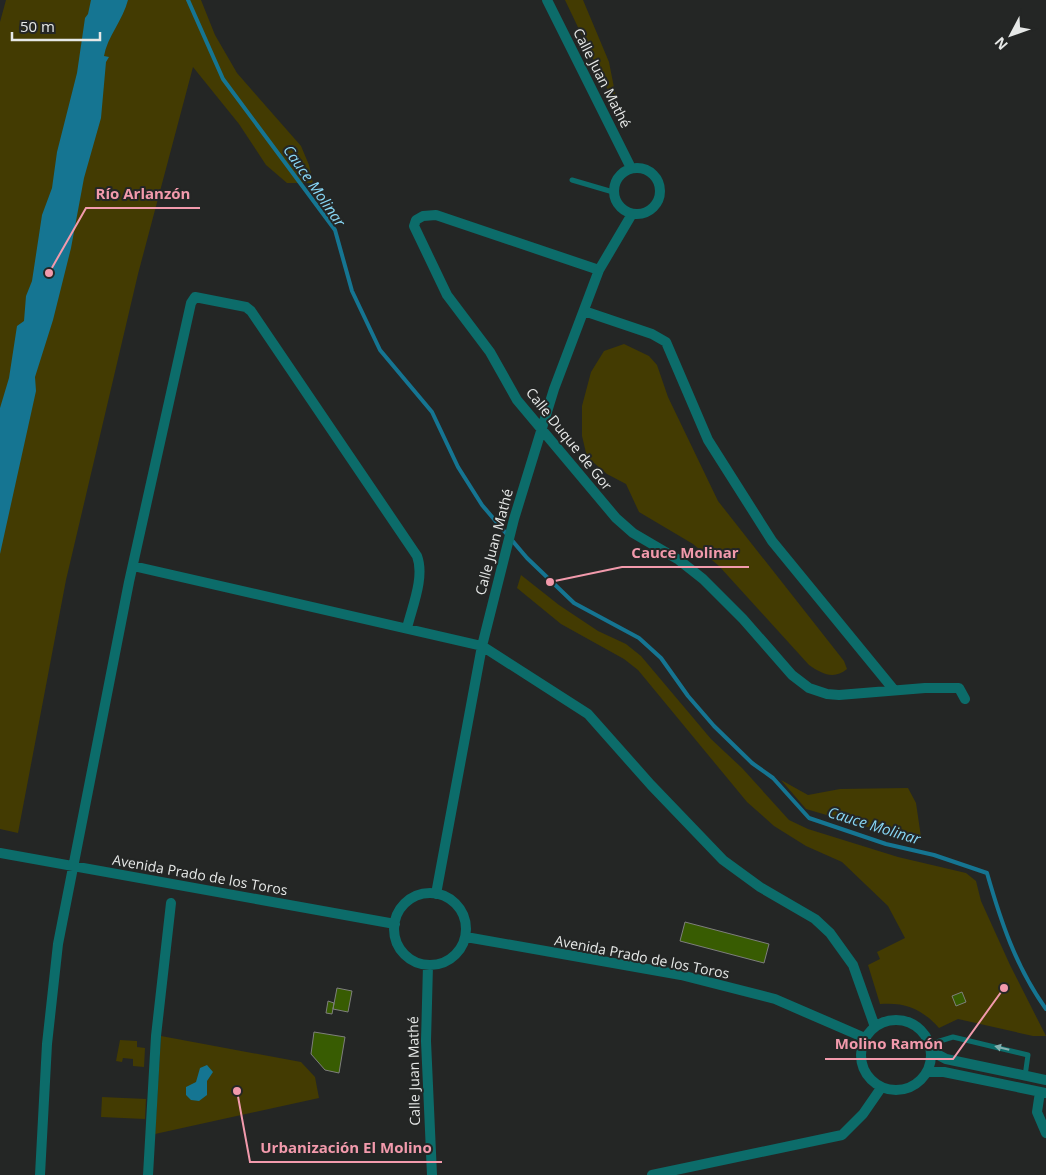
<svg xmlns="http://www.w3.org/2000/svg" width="1046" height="1175" font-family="'Open Sans',sans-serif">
<rect width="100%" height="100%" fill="#242625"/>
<!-- green -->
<path fill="#433b02" d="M 6,0 L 201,0 L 215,35 L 237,73 L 301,146 L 309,165 L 313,183 L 287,183 L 266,165 L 239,124 L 193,67 L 138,274 L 66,580 L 18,833 L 0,829 L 0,22 Z
M 565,0 L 583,0 L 609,62 L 617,103 L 615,105 Z
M 624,344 L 649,356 L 657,365 L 668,397 L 718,501 L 844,661 L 847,669 C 834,680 822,674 809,665 L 719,566 L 693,544 L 639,512 L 626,484 L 607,474 L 587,457 L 582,436 L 582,406 L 591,372 L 604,351 Z
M 521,575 L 559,605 L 598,631 L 626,644 L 641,656 L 711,739 L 742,768 L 789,820 L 808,829 L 898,857 L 966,873 L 976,881 L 981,901 L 1010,965 L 1046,1036 L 1033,1036 L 958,1019 L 939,1028 C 922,1009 906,1002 880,1004 L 868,965 L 880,959 L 877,952 L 905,938 L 888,906 L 842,862 L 806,846 L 774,826 L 747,802 L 638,670 L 624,659 L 561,624 L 517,588 Z
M 781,780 L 808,795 L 840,789 L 908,788 L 916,803 L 921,837 L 917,840 L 912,840 L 806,809 Z
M 161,1036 L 301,1062 L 315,1077 L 319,1098 L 155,1134 Z
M 120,1040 L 137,1041 L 137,1047 L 145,1048 L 144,1067 L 133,1066 L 133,1059 L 123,1058 L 122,1062 L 116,1061 Z
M 102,1097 L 146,1099 L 145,1119 L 101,1117 Z"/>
<!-- water -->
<path fill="#157592" d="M 91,0 L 128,0 C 123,20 107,37 104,56 L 109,57 L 106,62 L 101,118 L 84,178 L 71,248 L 53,320 L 35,377 L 36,391 L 0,554 L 0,408 L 9,378 L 17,326 L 24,321 L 26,296 L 32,281 L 42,215 L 52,188 L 57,152 L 77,73 L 85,18 L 88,14 Z
M 207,1065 L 213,1072 L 207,1081 L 207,1095 L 199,1101 L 191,1100 L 186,1095 L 186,1087 L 196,1082 L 200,1068 Z"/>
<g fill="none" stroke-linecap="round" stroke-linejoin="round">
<!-- stream -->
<path stroke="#157592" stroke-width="4" d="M 188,0 L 223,79 L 335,230 L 352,291 L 380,350 L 432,412 L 458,467 L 482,505 L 527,558 L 574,603 L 639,638 L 661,658 L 688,696 L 714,726 L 752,763 L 773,778 L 809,818 L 886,844 L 934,855 L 987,873 C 1001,922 1016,967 1046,1009"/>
</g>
<!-- building -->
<path fill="#385c02" stroke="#7e7f7d" d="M 685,922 L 769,944 L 764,963 L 680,941 Z
M 337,988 L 352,991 L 348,1012 L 333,1009 Z
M 962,992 L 966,1002 L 956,1006 L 952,996 Z
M 328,1001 L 334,1003 L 332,1014 L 326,1013 Z
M 314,1032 L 345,1037 L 339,1073 L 325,1070 L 311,1054 Z"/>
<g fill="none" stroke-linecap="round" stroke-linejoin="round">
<!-- lane -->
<path stroke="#0c6c6a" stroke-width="5" d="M 572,180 L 613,192
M 930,1044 L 953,1037 L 1028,1055 L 1025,1076"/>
<!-- street -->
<path stroke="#0c6c6a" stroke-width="10" d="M 547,0 L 631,168
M614 191a23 23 0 1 1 46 0a23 23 0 1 1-46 0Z
M 599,270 L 436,215 L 423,216 L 416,220 L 414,226 L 447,295 L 490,352 L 517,400 L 616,518 L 633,533 L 679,560 L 703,579 L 743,619 L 792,675 L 809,688 L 827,694 L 839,695 L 925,688 L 959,688 L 965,699
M 584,311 L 652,334 L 666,342 L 708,440 L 772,541 L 894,690
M 133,566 L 482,646 L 588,714 L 651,785 L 723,860 L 760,887 L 815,919 L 830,933 L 853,965 L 875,1027
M 0,853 L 395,924
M394 929a36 36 0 1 1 72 0a36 36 0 1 1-72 0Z
M 436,894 L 482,646 L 514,519 L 554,389 L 599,270 L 632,214
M 466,937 L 681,975 L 775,999 L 865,1038
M 428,965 L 426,1041 L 432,1175
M861 1055a35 35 0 1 1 70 0a35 35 0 1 1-70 0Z
M 931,1051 L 946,1059 L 1046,1080
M 927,1072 L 944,1072 L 1046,1093
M 1040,1092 L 1037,1112 L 1046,1133
M 40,1175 L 47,1044 L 58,944 L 129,582 L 191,303 L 195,297 L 246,307 L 251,311 L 417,556 C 425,577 412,607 407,628
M 148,1175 L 156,1036 L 171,903
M 652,1175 L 842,1135 L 863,1114 L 881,1088"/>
</g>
<!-- one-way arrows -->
<defs><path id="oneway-solid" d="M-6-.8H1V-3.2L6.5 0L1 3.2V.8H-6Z" transform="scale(1.25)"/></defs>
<use fill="#84b0af" href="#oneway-solid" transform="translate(1002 1048) rotate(-166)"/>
<g text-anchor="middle" stroke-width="4" stroke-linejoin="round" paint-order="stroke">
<!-- street labels -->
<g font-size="14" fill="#e6e8e7" stroke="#242625">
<text transform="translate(602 78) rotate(63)" y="5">Calle Juan Mathé</text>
<text transform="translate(569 439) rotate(51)" y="5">Calle Duque de Gor</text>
<text transform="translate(494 542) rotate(-75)" y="5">Calle Juan Mathé</text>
<text transform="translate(200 875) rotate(10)" y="5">Avenida Prado de los Toros</text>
<text transform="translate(642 957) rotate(11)" y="5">Avenida Prado de los Toros</text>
<text transform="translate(414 1071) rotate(-91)" y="5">Calle Juan Mathé</text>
</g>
<!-- water labels -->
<g font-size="15" font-style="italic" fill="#88d7f5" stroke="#242625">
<text transform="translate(314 186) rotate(55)" y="5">Cauce Molinar</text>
<text transform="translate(874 826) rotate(17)" y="5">Cauce Molinar</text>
</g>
</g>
<!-- callouts -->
<path fill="none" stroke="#f29aac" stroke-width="2" d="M49 273L86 208H200M550 582L622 567H749M1004 988L953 1059H825M237 1091L250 1162H442"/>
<g fill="#f29aac" stroke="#242625" stroke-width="2">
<circle cx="49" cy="273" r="5"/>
<circle cx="550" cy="582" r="5"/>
<circle cx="1004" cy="988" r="5"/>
<circle cx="237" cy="1091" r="5"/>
</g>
<g font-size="15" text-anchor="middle" font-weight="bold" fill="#f29aac" stroke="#242625" stroke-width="4" stroke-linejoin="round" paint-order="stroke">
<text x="143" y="199">Río Arlanzón</text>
<text x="685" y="558">Cauce Molinar</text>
<text x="889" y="1049">Molino Ramón</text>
<text x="346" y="1153">Urbanización El Molino</text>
</g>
<!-- north arrow -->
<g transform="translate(1011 35) rotate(229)" stroke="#242625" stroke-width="4" paint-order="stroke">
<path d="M0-4L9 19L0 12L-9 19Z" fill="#e6e8e7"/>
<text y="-8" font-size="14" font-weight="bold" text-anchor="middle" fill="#e6e8e7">N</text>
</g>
<!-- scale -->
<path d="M12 32v8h88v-8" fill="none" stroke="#e6e8e7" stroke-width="2.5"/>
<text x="20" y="32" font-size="15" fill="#e6e8e7" stroke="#242625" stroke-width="4" paint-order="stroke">50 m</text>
</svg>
